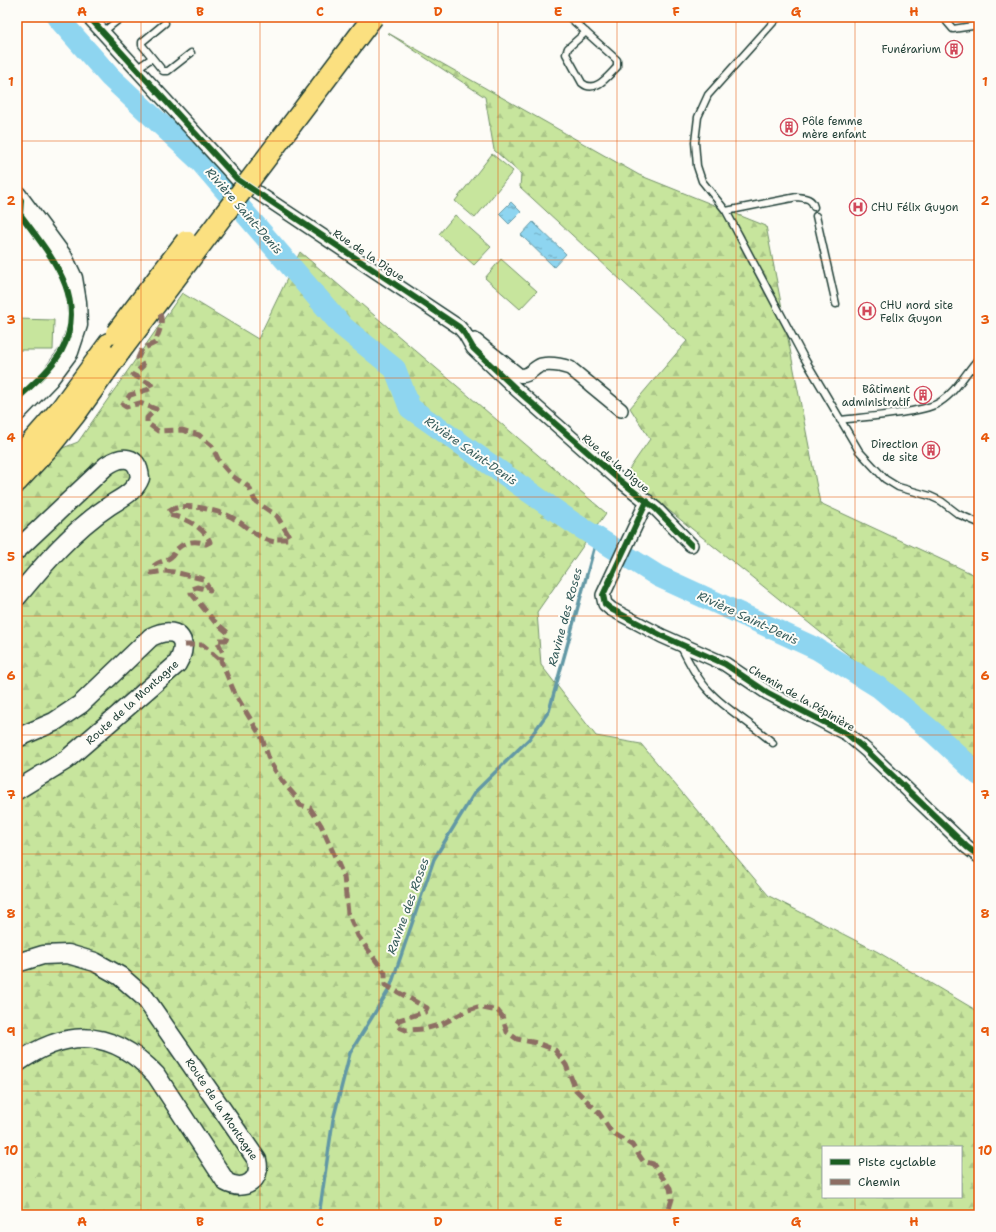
<svg xmlns="http://www.w3.org/2000/svg" width="996" height="1232" font-family="'Shantell Sans',sans-serif">
<defs>
<pattern id="forest-firs" width="22" height="20" patternUnits="userSpaceOnUse"><rect width="22" height="20" fill="#c7e59d"/><path d="M5 1l3.5 6h-7zM16 11l3.5 6h-7z" fill="#aac588"/></pattern>
<pattern id="water-ripples" width="26" height="14" patternUnits="userSpaceOnUse"><rect width="26" height="14" fill="#8ed5f0"/><path d="M2 4q2-2 4 0t4 0M15 11q2-2 4 0t4 0" fill="none" stroke="#73aec3"/></pattern>
</defs>
<rect width="100%" height="100%" fill="#fdfcf7"/>
<filter id="ink" filterUnits="userSpaceOnUse"><feTurbulence type="fractalNoise" baseFrequency=".025" numOctaves="2"/><feDisplacementMap in="SourceGraphic" scale="8" xChannelSelector="R" yChannelSelector="G"/><feConvolveMatrix kernelMatrix="1 2 1 2 8 2 1 2 1" color-interpolation-filters="sRGB"/></filter>
<g filter="url(#ink)">
<!-- forest -->
<path fill="url(#forest-firs)" stroke="#739168" fill-rule="evenodd" d="M 388,33 L 639,175 L 766,226 L 820,503 L 979,577 L 979,760 L 625,475 L 650,439 L 630,408 L 687,341 L 520,187 L 521,174 L 494,150 L 485,97 Z
M 300,252 L 606,513 L 537,612 L 541,665 L 596,736 L 641,744 L 769,896 L 878,952 L 979,1012 L 979,1215 L 17,1215 L 17,466 L 78,442 L 182,293 L 258,339 ZM 823,1147 L 961,1147 L 961,1197 L 823,1197 Z"/>
<!-- park -->
<path fill="#c7e59d" stroke="#739168" d="M 492,154 L 513,171 L 475,218 L 455,201 Z
M 455,215 L 491,247 L 474,265 L 439,234 Z
M 501,259 L 537,291 L 520,309 L 485,278 Z
M 17,319 L 54,320 L 53,350 L 17,350 Z"/>
<!-- water -->
<path fill="url(#water-ripples)" stroke="#6298a5" d="M 511,202 L 521,212 L 509,224 L 499,214 Z
M 533,222 L 566,254 L 554,267 L 521,235 Z"/>
<g fill="none" stroke-linecap="round" stroke-linejoin="round">
<!-- stream -->
<path stroke="#6298a5" stroke-width="3.5" d="M 319,1215 L 333,1120 L 350,1053 L 390,988 L 434,859 L 475,792 L 529,739 L 549,711 L 597,538"/>
<!-- river -->
<path stroke="#8ed5f0" stroke-width="22" d="M 57,17 L 110,77 L 200,161 L 342,326 L 395,369 L 410,408 L 572,522 L 658,576 L 817,649 L 880,688 L 934,733 L 979,775"/>
<defs>
<path id="lane" d="M 569,17 L 617,60 L 617,67 C 608,76 595,94 582,83 L 566,54 L 568,48 L 586,32
M 778,17 L 708,95 L 698,117 L 695,142 L 697,166 L 702,181 L 726,211 L 803,356 L 859,451 L 885,479 L 898,487 L 930,496 L 941,501 L 958,514 L 979,523
M 946,17 L 947,22 L 953,29 L 979,25
M 165,23 L 142,42 L 142,45 L 163,71 L 168,71 L 191,53
M 103,32 L 122,17
M 136,69 L 152,58
M 726,211 L 797,197 C 805,198 812,198 814,207
M 816,216 L 836,304
M 971,368 L 979,372
M 840,420 C 862,417 925,413 940,402 C 956,392 966,372 979,358
M 681,647 C 689,662 697,679 709,691 C 726,710 754,725 773,743"/>
<path id="street" d="M 89,17 L 237,179 L 459,327 L 465,334 L 473,348 L 517,390 L 617,478 L 656,509 L 691,545
M 475,340 L 519,375 C 528,378 533,368 541,365 C 551,363 561,365 570,368 L 621,410
M 647,501 L 603,595 L 605,604 L 611,609 L 662,636 L 725,664 L 768,693 L 847,734 L 867,751 L 967,847 L 979,856"/>
<path id="secondary" d="M 17,195 L 63,257 L 73,278 L 77,302 L 78,325 L 69,352 L 49,379 L 17,412
M 17,550 L 106,466 C 122,455 138,455 140,478 C 135,492 121,498 109,506 C 73,530 44,564 17,597
M 17,738 L 54,722 L 81,704 L 151,637 C 176,624 192,639 177,664 L 66,760 L 17,790
M 17,963 L 43,955 L 68,954 L 95,962 L 120,976 L 145,998 L 257,1160 C 262,1181 244,1192 226,1182 L 156,1075 C 113,1029 68,1027 17,1063"/>
<path id="primary" d="M 17,458 L 62,407 L 109,343
M 17,482 L 51,445 L 75,415 L 120,352"/>
</defs>
<!-- lane casing -->
<use href="#lane" stroke="#1f3d34" stroke-width="9"/>
<!-- street casing -->
<use href="#street" stroke="#1f3d34" stroke-width="16"/>
<!-- secondary casing -->
<use href="#secondary" stroke="#1f3d34" stroke-width="21"/>
<!-- primary casing -->
<use href="#primary" stroke="#1f3d34" stroke-width="23"/>
<!-- lane -->
<use href="#lane" stroke="#fdfcf7" stroke-width="6"/>
<!-- street -->
<use href="#street" stroke="#fdfcf7" stroke-width="13"/>
<!-- secondary -->
<use href="#secondary" stroke="#fdfcf7" stroke-width="18"/>
<!-- primary -->
<use href="#primary" stroke="#fbe080" stroke-width="20"/>
<defs>
<path id="primary-bridge" d="M 116,333 L 186,241
M 120,352 L 373,17"/>
</defs>
<!-- primary-bridge casing -->
<use href="#primary-bridge" stroke="#1f3d34" stroke-width="23" stroke-linecap="butt"/>
<!-- primary-bridge -->
<use href="#primary-bridge" stroke="#fbe080" stroke-width="20"/>
<!-- quiet -->
<path stroke="#8d6e63" stroke-width="5" stroke-dasharray="10 5" stroke-linecap="butt" d="M 160,314 C 164,324 158,333 155,343 L 142,349 L 138,358 L 143,366 L 133,375 L 151,384 L 153,388 L 130,395 L 123,405 L 126,407 L 140,403 L 156,409 L 147,418 L 147,423 L 158,431 L 182,430 L 199,435 L 212,446 L 219,461 L 232,476 L 249,487 L 255,501 L 277,516 L 289,536 L 289,539 L 277,539 L 275,542 C 256,539 244,522 227,515 C 210,509 182,501 168,512 L 169,515 C 184,517 205,528 210,542 L 206,544 C 196,540 186,541 177,549 C 174,552 174,555 171,557 C 164,562 157,561 152,568 L 152,573 L 164,571 L 174,572 L 203,579 L 210,590 L 197,587 L 191,589 L 191,593 L 214,621 L 228,633 L 226,640 L 217,640 L 223,653 L 221,661 L 235,694 L 262,738 L 270,762 L 281,780 L 296,797 L 300,805 L 310,808 L 321,825 L 344,877 L 348,913 L 358,936 L 385,973 L 385,985 L 427,1008 L 425,1012 L 399,1020 L 396,1024 L 399,1027 L 406,1030 L 425,1029 L 442,1024 L 468,1010 L 478,1007 L 498,1011 L 502,1016 L 507,1032 L 517,1039 L 537,1043 L 555,1050 L 566,1065 L 576,1090 L 599,1113 L 612,1133 L 632,1145 L 643,1161 L 653,1164 L 670,1188 L 672,1199 L 667,1215
M 184,645 L 203,645 L 221,661"/>
<defs>
<path id="cycleway" d="M 89,17 L 237,179 L 459,327 L 465,334 L 473,348 L 517,390 L 617,478 L 656,509 L 691,545
M 17,195 L 21,200 L 20,214 C 50,255 90,299 61,352 C 50,370 32,385 17,399
M 647,501 L 603,595 L 605,604 L 611,609 L 662,636 L 725,664 L 768,693 L 847,734 L 867,751 L 967,847 L 979,856"/>
</defs>
<!-- cycleway casing -->
<use href="#cycleway" stroke="#fdfcf7" stroke-width="8"/>
<!-- cycleway -->
<use href="#cycleway" stroke="#1b5e20" stroke-width="6"/>
</g>
</g>
<!-- grid -->
<path fill="none" stroke="#e8590c" stroke-width="1" stroke-opacity="0.55" d="M 141,17 L 141,1215M 260,17 L 260,1215M 379,17 L 379,1215M 498,17 L 498,1215M 617,17 L 617,1215M 736,17 L 736,1215M 855,17 L 855,1147M 17,141 L 979,141M 17,260 L 979,260M 17,378 L 979,378M 17,497 L 979,497M 17,616 L 979,616M 17,735 L 979,735M 17,854 L 979,854M 17,972 L 979,972M 17,1091 L 979,1091M 855,1197 L 855,1215"/>
<!-- icons -->
<defs>
<symbol id="building-ring" viewBox="-11 -11 22 22"><circle r="9.5" fill="#fdfcf7" stroke="#d1495b" stroke-width="1.5"/><path d="M-4-6H4V6H1V3H-1V6H-4ZM-2.5-4.3h1.7v1.8h-1.7ZM.8-4.3h1.7v1.8H.8ZM-2.5-1h1.7V.8h-1.7ZM.8-1h1.7V.8H.8Z" fill="#d1495b"/></symbol>
<symbol id="hospital-ring" viewBox="-11 -11 22 22"><circle r="9.5" fill="#fdfcf7" stroke="#d1495b" stroke-width="1.5"/><path d="M-5-5h3v3.5h4V-5h3V5h-3V1.5h-4V5h-3Z" fill="#d1495b"/></symbol>
</defs>
<g fill-rule="evenodd">
<use href="#building-ring" x="944" y="39" width="20" height="20"/>
<use href="#building-ring" x="779" y="117" width="20" height="20"/>
<use href="#hospital-ring" x="848" y="197" width="20" height="20"/>
<use href="#hospital-ring" x="857" y="301" width="20" height="20"/>
<use href="#building-ring" x="913" y="385" width="20" height="20"/>
<use href="#building-ring" x="921" y="440" width="20" height="20"/>
</g>
<g text-anchor="middle" stroke-width="4" stroke-linejoin="round" paint-order="stroke">
<!-- poi labels -->
<g font-size="11" fill="#1f3d34" stroke="#fdfcf7" text-anchor="end">
<text x="941" y="53">Funérarium</text>
<text x="802" y="125" text-anchor="start">Pôle femme<tspan x="802" dy="13">mère enfant</tspan></text>
<text x="871" y="211" text-anchor="start">CHU Félix Guyon</text>
<text x="880" y="309" text-anchor="start">CHU nord site<tspan x="880" dy="13">Felix Guyon</tspan></text>
<text x="910" y="393">Bâtiment<tspan x="910" dy="13">administratif</tspan></text>
<text x="918" y="448">Direction<tspan x="918" dy="13">de site</tspan></text>
</g>
<!-- street labels -->
<g font-size="11" fill="#1f3d34" stroke="#fdfcf7">
<text transform="translate(369 255) rotate(34)" y="4">Rue de la Digue</text>
<text transform="translate(616 463) rotate(40)" y="4">Rue de la Digue</text>
<text transform="translate(802 698) rotate(30)" y="4">Chemin de la Pépinière</text>
<text transform="translate(132 702) rotate(-42)" y="4">Route de la Montagne</text>
<text transform="translate(222 1109) rotate(56)" y="4">Route de la Montagne</text>
</g>
<!-- water labels -->
<g font-size="12" font-style="italic" fill="#355b5a" stroke="#fdfcf7">
<text transform="translate(244 211) rotate(49)" y="4">Rivière Saint-Denis</text>
<text transform="translate(471 451) rotate(35)" y="4">Rivière Saint-Denis</text>
<text transform="translate(565 617) rotate(-75)" y="4">Ravine des Roses</text>
<text transform="translate(748 618) rotate(25)" y="4">Rivière Saint-Denis</text>
<text transform="translate(408 906) rotate(-70)" y="4">Ravine des Roses</text>
</g>
</g>
<!-- margin -->
<rect width="996" height="1232" fill="none" stroke="#fdfcf7" stroke-width="44"/>
<!-- legend -->
<rect x="822" y="1146" width="140" height="52" fill="#fdfcf7" stroke="#a4b0a9"/>
<rect x="830" y="1159" width="20" height="6" fill="#1b5e20" stroke="#a4b0a9"/>
<text x="858" y="1166" font-size="12" fill="#1f3d34">Piste cyclable</text>
<rect x="830" y="1179" width="20" height="6" fill="#8d6e63" stroke="#a4b0a9"/>
<text x="858" y="1186" font-size="12" fill="#1f3d34">Chemin</text>
<rect x="22" y="22" width="952" height="1188" fill="none" stroke="#e8590c" stroke-width="1.5"/>
<g font-size="13" text-anchor="middle" font-weight="bold" fill="#e8590c">
<text x="82" y="16">A</text>
<text x="200" y="16">B</text>
<text x="320" y="16">C</text>
<text x="438" y="16">D</text>
<text x="558" y="16">E</text>
<text x="676" y="16">F</text>
<text x="796" y="16">G</text>
<text x="914" y="16">H</text>
<text x="11" y="86">1</text>
<text x="985" y="86">1</text>
<text x="11" y="205">2</text>
<text x="985" y="205">2</text>
<text x="11" y="324">3</text>
<text x="985" y="324">3</text>
<text x="11" y="442">4</text>
<text x="985" y="442">4</text>
<text x="11" y="561">5</text>
<text x="985" y="561">5</text>
<text x="11" y="680">6</text>
<text x="985" y="680">6</text>
<text x="11" y="799">7</text>
<text x="985" y="799">7</text>
<text x="11" y="918">8</text>
<text x="985" y="918">8</text>
<text x="11" y="1036">9</text>
<text x="985" y="1036">9</text>
<text x="11" y="1155">10</text>
<text x="985" y="1155">10</text>
<text x="82" y="1226">A</text>
<text x="200" y="1226">B</text>
<text x="320" y="1226">C</text>
<text x="438" y="1226">D</text>
<text x="558" y="1226">E</text>
<text x="676" y="1226">F</text>
<text x="796" y="1226">G</text>
<text x="914" y="1226">H</text>
</g>
</svg>
